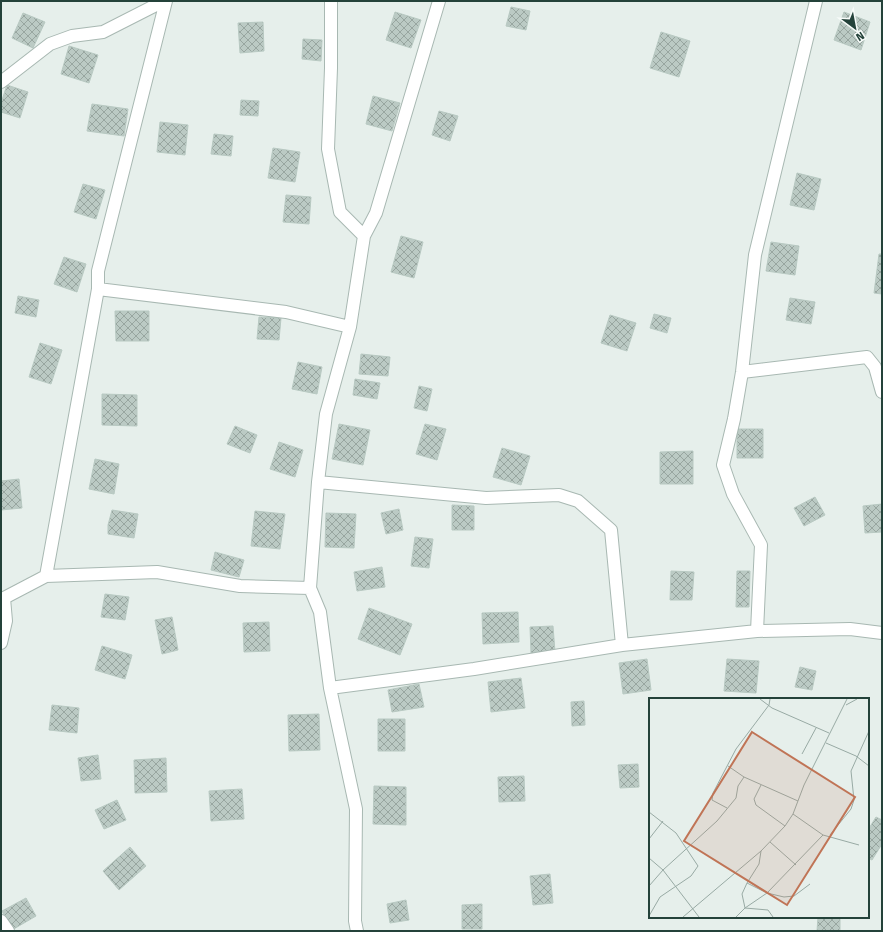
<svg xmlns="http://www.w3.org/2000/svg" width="883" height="932" font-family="'Fira Sans',sans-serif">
<defs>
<pattern id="building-cross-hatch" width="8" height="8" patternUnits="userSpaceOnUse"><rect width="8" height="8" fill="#bbcac4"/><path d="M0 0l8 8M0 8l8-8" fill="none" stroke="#98a6a0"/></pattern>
</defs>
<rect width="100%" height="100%" fill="#e6efeb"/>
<!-- building -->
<path fill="url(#building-cross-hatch)" stroke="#b8c9c2" d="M 511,7 L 530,11 L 526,30 L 506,26 Z
M 395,12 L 421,20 L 411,48 L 386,40 Z
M 844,12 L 870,22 L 861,50 L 834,40 Z
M 23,13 L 45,22 L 33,48 L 12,38 Z
M 263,22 L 264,51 L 240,53 L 238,23 Z
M 661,32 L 690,41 L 679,77 L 650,68 Z
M 303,39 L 322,40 L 321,61 L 302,59 Z
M 69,46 L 98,55 L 89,83 L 61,74 Z
M 7,85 L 28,92 L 20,118 L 1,112 L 1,103 Z
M 373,96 L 400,103 L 392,131 L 366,124 Z
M 241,100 L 259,101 L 258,116 L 240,115 Z
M 92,104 L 128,109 L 124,136 L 87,131 Z
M 439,111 L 458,116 L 450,141 L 432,135 Z
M 160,122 L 188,125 L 185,155 L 157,152 Z
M 214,134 L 233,136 L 231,156 L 211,154 Z
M 273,148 L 300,152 L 295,182 L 268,178 Z
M 797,173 L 821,179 L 814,210 L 790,205 Z
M 83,184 L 105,190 L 96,219 L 74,212 Z
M 286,195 L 311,197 L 309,224 L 283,222 Z
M 401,236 L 423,242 L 414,278 L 391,272 Z
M 771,242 L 799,246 L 795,275 L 766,271 Z
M 879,254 L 882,254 L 882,294 L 874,293 Z
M 64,257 L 86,264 L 77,292 L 54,284 Z
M 18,296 L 39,300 L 36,317 L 15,313 Z
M 790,298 L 815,302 L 811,324 L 786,320 Z
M 115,311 L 149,311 L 149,341 L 116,341 Z
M 654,314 L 671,318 L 667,333 L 650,328 Z
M 610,315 L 636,323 L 627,351 L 601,343 Z
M 259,317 L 281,318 L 279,340 L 257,339 Z
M 40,343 L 62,350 L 51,384 L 29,377 Z
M 361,354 L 390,357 L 388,376 L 359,374 Z
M 298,362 L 322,367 L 317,394 L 292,389 Z
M 355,379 L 380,383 L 377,399 L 353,395 Z
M 419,386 L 432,389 L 427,411 L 414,408 Z
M 102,394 L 137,395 L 137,426 L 102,425 Z
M 339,424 L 370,430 L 363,465 L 332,459 Z
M 425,424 L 446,429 L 437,460 L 416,454 Z
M 235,426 L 257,435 L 250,453 L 227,444 Z
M 737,429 L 763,429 L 763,458 L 737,458 Z
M 279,442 L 303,450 L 295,477 L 270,469 Z
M 502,448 L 530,456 L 521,485 L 493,477 Z
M 693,451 L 693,484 L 660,484 L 660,452 Z
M 95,459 L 119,464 L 114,494 L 89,489 Z
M 19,479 L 22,508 L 1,510 L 1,481 Z
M 815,497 L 825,515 L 804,526 L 794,508 Z
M 882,504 L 882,532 L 865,533 L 863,506 Z
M 452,505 L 474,506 L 474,530 L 452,530 Z
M 399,509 L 403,530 L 386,534 L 381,513 Z
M 112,510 L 138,514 L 134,538 L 108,534 L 108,525 Z
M 255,511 L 285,514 L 280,549 L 251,546 Z
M 326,513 L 356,514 L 354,548 L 325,547 Z
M 415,537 L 433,539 L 429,568 L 411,566 Z
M 215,552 L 244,560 L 239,577 L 211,570 Z
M 382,567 L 385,587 L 357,591 L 354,572 Z
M 671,571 L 694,572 L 692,600 L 670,600 Z
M 737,571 L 750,571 L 749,607 L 736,607 Z
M 105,594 L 129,597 L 125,620 L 101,617 Z
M 369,608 L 412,624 L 400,655 L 358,639 Z
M 518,612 L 519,642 L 483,644 L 482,613 Z
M 172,617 L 178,650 L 162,654 L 155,620 Z
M 269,622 L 270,651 L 244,652 L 243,623 Z
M 553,626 L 555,652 L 531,653 L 530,627 Z
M 102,646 L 132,655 L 125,679 L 95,670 Z
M 647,659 L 651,690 L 623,694 L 619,663 Z
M 727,659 L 759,661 L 756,693 L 724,691 Z
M 800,667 L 816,671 L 812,690 L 795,687 Z
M 521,678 L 525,708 L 491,712 L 488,682 Z
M 419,684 L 424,707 L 392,712 L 388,690 Z
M 584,701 L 585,725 L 572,726 L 571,702 Z
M 52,705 L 79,708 L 77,733 L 49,730 Z
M 319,714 L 320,750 L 289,751 L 288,715 Z
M 378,719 L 405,719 L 405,751 L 378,751 Z
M 98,755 L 101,779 L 81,781 L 78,758 Z
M 166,758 L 167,792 L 135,793 L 134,760 Z
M 638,764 L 639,787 L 620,788 L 618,765 Z
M 524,776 L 525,801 L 499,802 L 498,777 Z
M 374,786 L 406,787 L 406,825 L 373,824 Z
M 242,789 L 244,819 L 211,821 L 209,791 Z
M 117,800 L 126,820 L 104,829 L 95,810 Z
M 876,817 L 882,820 L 882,844 L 872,860 L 868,858 L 868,830 Z
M 130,847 L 146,866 L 119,890 L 103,871 Z
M 550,874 L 553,903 L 533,905 L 530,876 Z
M 26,898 L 36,916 L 12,930 L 2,911 Z
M 406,900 L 409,920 L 390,923 L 387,904 Z
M 482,904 L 482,929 L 462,929 L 462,905 Z
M 818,917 L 840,917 L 840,931 L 817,931 Z"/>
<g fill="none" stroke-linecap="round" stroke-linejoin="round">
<defs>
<path id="street" d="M 331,1 L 331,68 L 328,149 L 340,212 L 364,236
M 1,82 L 50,44 L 72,36 L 103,32 L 164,1
M 98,289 L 286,312 L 350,327
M 742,372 L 867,357 L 875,367 L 882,392
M 318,482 L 486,498 L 559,495 L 578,501 L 611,530 L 622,645
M 46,576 L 98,289 L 98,271 L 166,1
M 1,599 L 4,598 L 46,576 L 157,572 L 240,586 L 310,588
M 757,631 L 761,545 L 733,494 L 723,465 L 734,419 L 742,372 L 755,255 L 816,1
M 1,643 L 6,621 L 4,598
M 330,688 L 474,669 L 622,645 L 757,631 L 850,629 L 882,633
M 1,921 L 8,931
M 357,931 L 355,921 L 356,809 L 330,688 L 320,612 L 310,588 L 318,482 L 326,414 L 350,327 L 364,236 L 376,213 L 439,1"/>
</defs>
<!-- street casing -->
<use href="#street" stroke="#a8b8b2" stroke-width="14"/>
<!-- street -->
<use href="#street" stroke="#fff" stroke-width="12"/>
</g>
<!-- overview -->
<g transform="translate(649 698)">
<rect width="220" height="220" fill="#e6efeb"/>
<path fill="none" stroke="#98aaa4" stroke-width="1" d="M 111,1 L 123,10 L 180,35M 197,7 L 208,1M 177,45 L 207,58 L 220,68M 153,56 L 167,30M 79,68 L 95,79 L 149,103M 112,87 L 105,101 L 107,107 L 136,128M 78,110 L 63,102 L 64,95 L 87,51 L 120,7 L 121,1M 0,114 L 27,135 L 49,168 L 42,178 L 11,199 L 0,218M 144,116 L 174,137 L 210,147M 181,137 L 202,111 L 205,102 L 202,73 L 220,33M 0,141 L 14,123M 121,144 L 147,167M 0,160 L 14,172 L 50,219M 98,185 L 110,166 L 112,153M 0,188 L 14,172 L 68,123 L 87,100 L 89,88 L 95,79M 34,219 L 112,153 L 136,128 L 144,116 L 155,87 L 198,1M 87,219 L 96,210 L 118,195 L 174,137M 124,219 L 119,212 L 96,210 L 93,196 L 98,185 L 118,195 L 135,199 L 145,198 L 161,186"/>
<path fill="#c07456" fill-opacity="0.15" stroke="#c07456" stroke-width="2" d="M 103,34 L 206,99 L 138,207 L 35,143 Z"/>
<rect width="220" height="220" fill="none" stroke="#24423a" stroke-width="2"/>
</g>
<!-- border -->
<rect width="883" height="932" fill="none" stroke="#24423a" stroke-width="4"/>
<!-- north arrow -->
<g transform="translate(855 28) rotate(148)" stroke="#f7fbf9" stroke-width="3" paint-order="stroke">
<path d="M0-3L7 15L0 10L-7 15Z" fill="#24423a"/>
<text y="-6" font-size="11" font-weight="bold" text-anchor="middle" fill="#24423a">N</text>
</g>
</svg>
